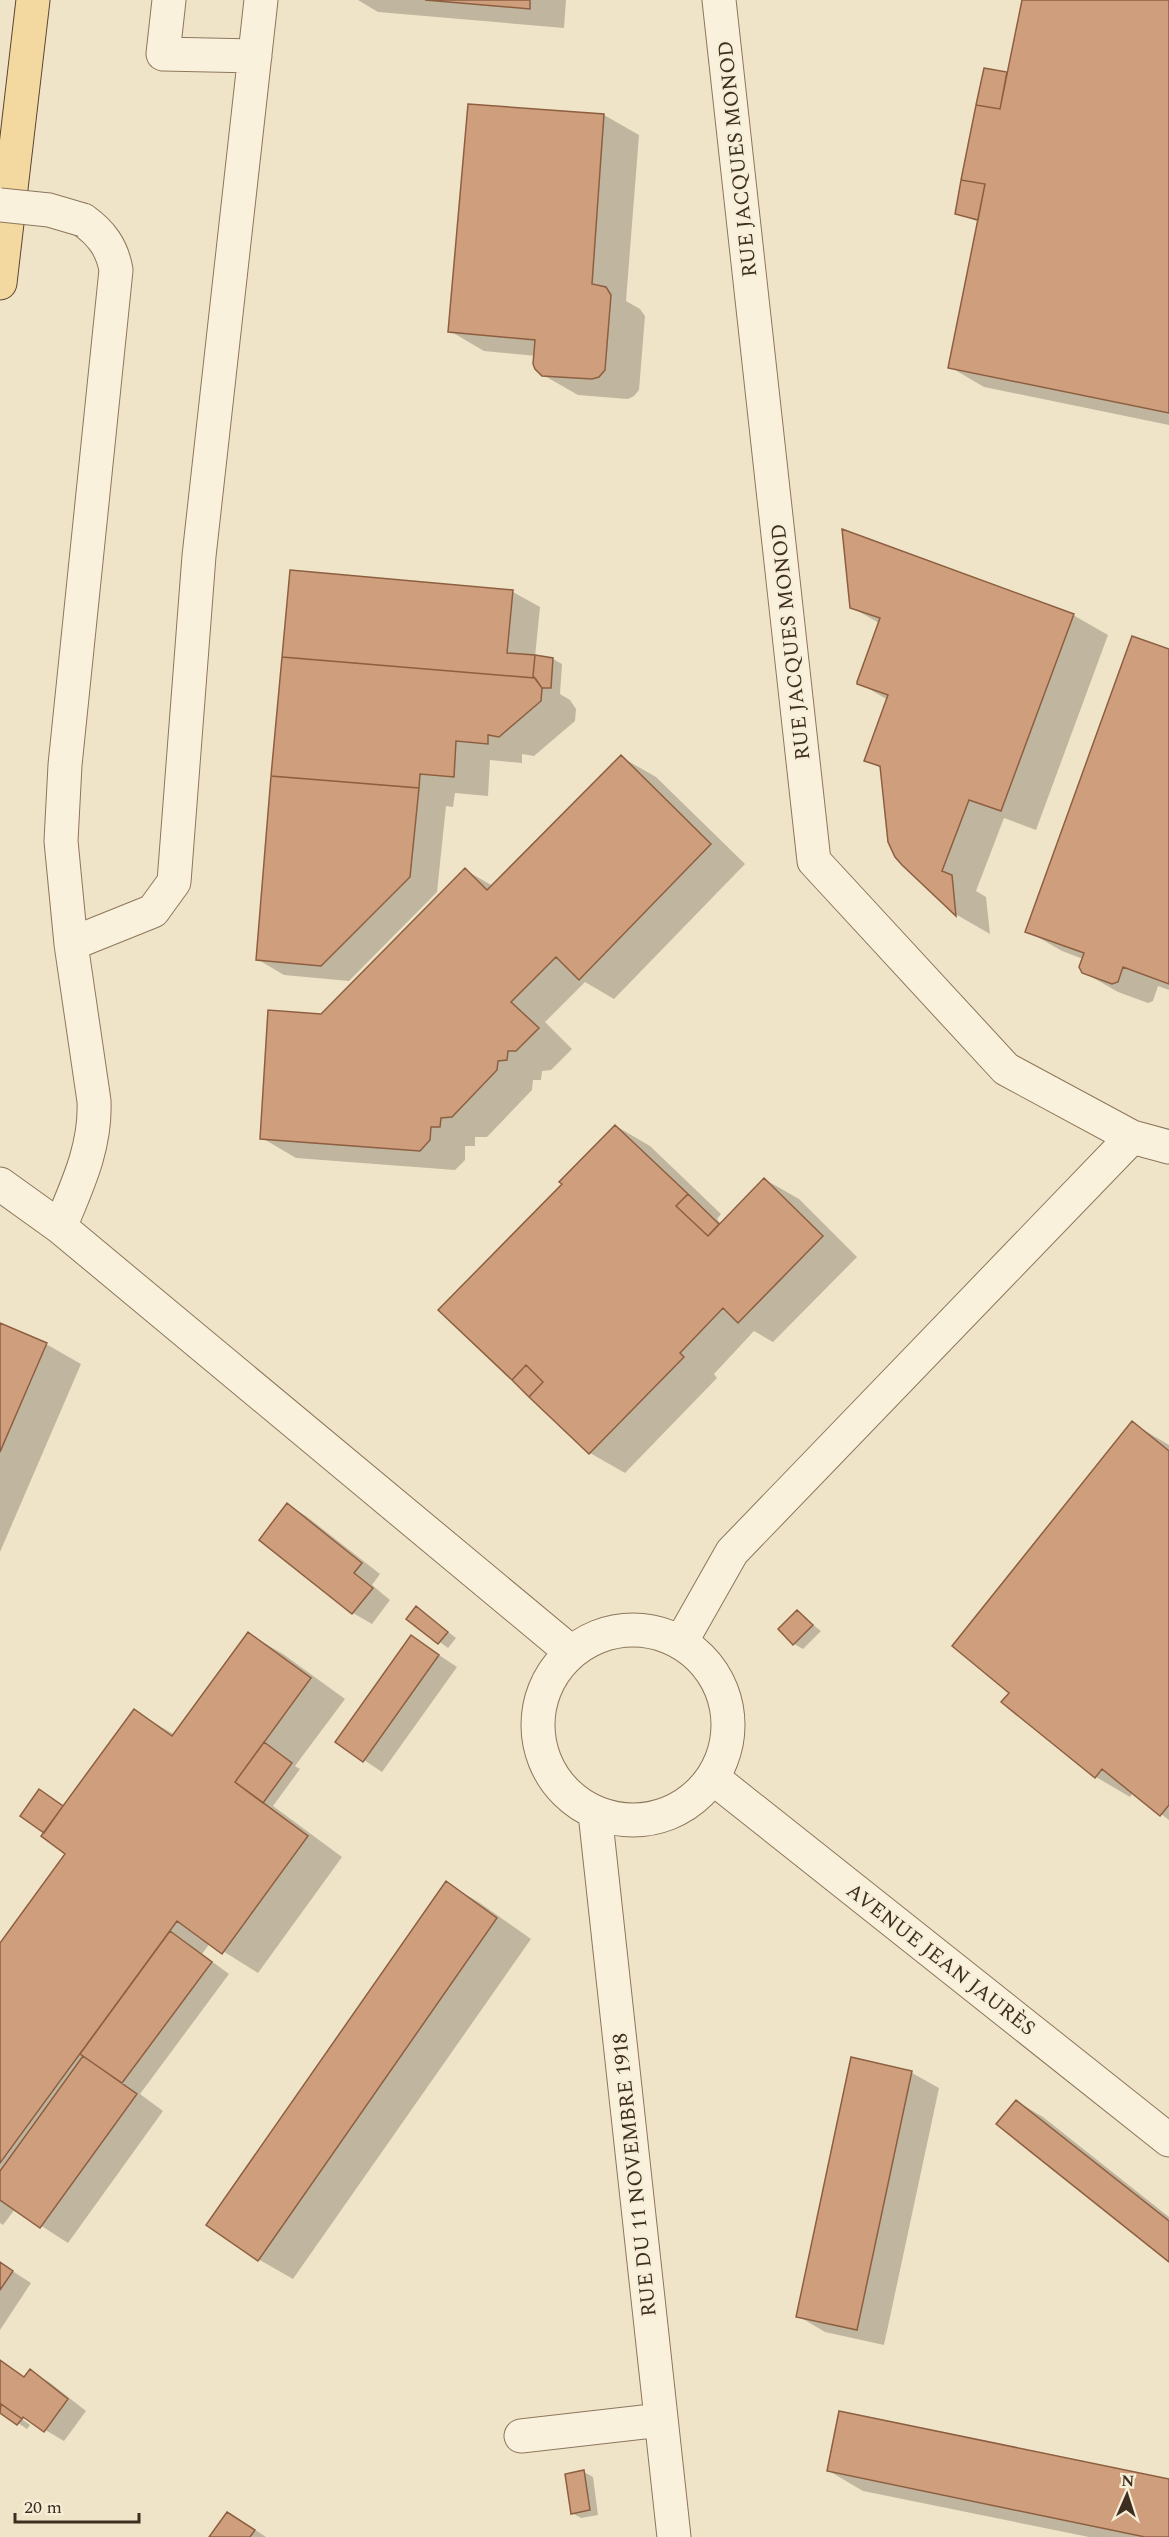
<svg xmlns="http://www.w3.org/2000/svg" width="1169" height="2537" font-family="Spectral,serif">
<rect width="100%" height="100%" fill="#f0e4c8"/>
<!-- shadow -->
<path fill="#0003" d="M 358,0 L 566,0 L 564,28 L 378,12 Z
M 1024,0 L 1169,0 L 1169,425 L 984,387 L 950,367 L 979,222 L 956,213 L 985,70 L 1009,75 Z
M 469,105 L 604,115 L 639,135 L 626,301 L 640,309 L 645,316 L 639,390 L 634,396 L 628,399 L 578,395 L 543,375 L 536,356 L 484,351 L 450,331 Z
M 513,592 L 540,607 L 535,657 L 553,659 L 562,664 L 560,694 L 570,700 L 576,709 L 575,721 L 534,756 L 522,754 L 522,763 L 490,760 L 488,796 L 455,793 L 453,807 L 446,806 L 437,892 L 349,981 L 284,975 L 257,959 Z
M 851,607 L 1073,615 L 1108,635 L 1036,830 L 1004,818 L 976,891 L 986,897 L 990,934 L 957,915 L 903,864 L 882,769 L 866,760 L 888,700 L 859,683 L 879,623 Z
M 1169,651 L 1169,990 L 1158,986 L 1153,1001 L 1148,1003 L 1118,992 L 1083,972 L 1083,959 L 1062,951 L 1027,931 Z
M 621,757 L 656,777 L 745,864 L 614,999 L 585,982 L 545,1022 L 572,1049 L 551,1070 L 542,1071 L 541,1080 L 533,1080 L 532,1090 L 487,1137 L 475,1137 L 475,1146 L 465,1146 L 465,1160 L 455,1170 L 296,1158 L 262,1138 L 322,1015 L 465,870 L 493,886 Z
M 616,1126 L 650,1146 L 721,1214 L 717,1219 L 721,1224 L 764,1179 L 799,1199 L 857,1257 L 773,1342 L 754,1331 L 714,1374 L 717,1378 L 625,1473 L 590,1453 L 441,1310 L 564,1184 Z
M 0,1325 L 46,1344 L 81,1364 L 0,1552 Z
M 1132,1423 L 1169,1445 L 1169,1820 L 1133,1793 L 1130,1797 L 1096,1777 L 1011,1693 Z
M 288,1505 L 306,1516 L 380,1574 L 372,1585 L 390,1600 L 372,1624 L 353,1613 L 261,1540 Z
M 797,1612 L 821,1631 L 803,1649 L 794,1644 L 780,1629 Z
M 425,1614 L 456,1638 L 448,1648 L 408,1619 Z
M 249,1634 L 283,1654 L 345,1699 L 295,1766 L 300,1769 L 273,1806 L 342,1857 L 258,1973 L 210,1943 L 202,1954 L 229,1974 L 140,2094 L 163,2111 L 68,2243 L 15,2209 L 3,2225 L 0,2223 L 0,1946 L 67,1853 L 64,1807 L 134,1711 L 175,1735 Z
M 412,1637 L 457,1667 L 382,1772 L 337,1742 Z
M 446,1883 L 480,1903 L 531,1939 L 293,2279 L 258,2259 Z
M 852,2059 L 912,2073 L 939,2088 L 884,2345 L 825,2332 L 798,2316 Z
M 1016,2101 L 1043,2117 L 1169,2217 L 1169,2260 Z
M 0,2263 L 31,2283 L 0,2330 Z
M 0,2362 L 26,2378 L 30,2371 L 49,2382 L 86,2411 L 64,2441 L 20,2415 L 19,2417 L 30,2425 L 27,2429 L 0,2411 Z
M 829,2471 L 1169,2481 L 1169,2537 L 1089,2537 L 863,2491 Z
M 584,2472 L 593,2477 L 598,2515 L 581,2518 L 572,2513 Z
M 227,2514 L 254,2529 L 266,2537 L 211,2537 Z"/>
<!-- building -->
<path fill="#cf9f7d" stroke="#8d5f41" stroke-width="1.5" d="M 425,0 L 530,0 L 530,9 Z
M 1022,0 L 1169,0 L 1169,413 L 948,368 L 985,184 L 961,180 L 976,105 L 1000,109 Z
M 984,68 L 1007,72 L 1000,109 L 976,105 Z
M 468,104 L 604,114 L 592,284 L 606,287 L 611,295 L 605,370 L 599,377 L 592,379 L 542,376 L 535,369 L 533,364 L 535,340 L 448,332 Z
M 961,180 L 985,184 L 978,220 L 955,214 Z
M 842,529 L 1074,614 L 1001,811 L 969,800 L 942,871 L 952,875 L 956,916 L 902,865 L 895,857 L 888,842 L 880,766 L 864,761 L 888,695 L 857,684 L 857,682 L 880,618 L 850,608 Z
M 290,570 L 513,590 L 507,653 L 535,655 L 533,676 L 535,678 L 282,657 Z
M 1132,636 L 1169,649 L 1169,984 L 1123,967 L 1118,982 L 1112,984 L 1082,973 L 1079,967 L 1084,953 L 1025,932 Z
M 535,655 L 553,658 L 551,688 L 542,688 L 533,676 Z
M 282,657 L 535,678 L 542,688 L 541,701 L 499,737 L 488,735 L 488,744 L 456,741 L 454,777 L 420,774 L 419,788 L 271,776 Z
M 621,755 L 711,844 L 579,980 L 556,957 L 511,1002 L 539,1028 L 516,1051 L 508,1051 L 507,1060 L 498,1061 L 497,1070 L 452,1117 L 441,1118 L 440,1127 L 431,1127 L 430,1140 L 420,1151 L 260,1139 L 268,1010 L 321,1014 L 465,868 L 487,890 Z
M 271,776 L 419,788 L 410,877 L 321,966 L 256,960 Z
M 615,1125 L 688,1194 L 676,1206 L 708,1236 L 764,1178 L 823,1236 L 738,1323 L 723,1308 L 680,1353 L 684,1357 L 589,1454 L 529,1397 L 543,1382 L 526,1365 L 512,1380 L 438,1310 L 562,1184 L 559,1182 Z
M 688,1194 L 719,1224 L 708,1236 L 676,1206 Z
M 0,1323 L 47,1343 L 0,1452 Z
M 526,1365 L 543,1382 L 529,1397 L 512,1380 Z
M 1132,1421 L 1169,1451 L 1169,1805 L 1160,1816 L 1102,1769 L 1095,1778 L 1001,1702 L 1009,1693 L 952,1646 Z
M 287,1503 L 362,1563 L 354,1573 L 373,1588 L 352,1614 L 259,1540 Z
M 416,1606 L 448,1632 L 438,1644 L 406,1619 Z
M 797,1610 L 813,1625 L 793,1645 L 778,1629 Z
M 248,1632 L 311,1678 L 235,1782 L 308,1836 L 222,1954 L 177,1921 L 0,2163 L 0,1943 L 65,1854 L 41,1836 L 134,1709 L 172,1736 Z
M 411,1635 L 439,1655 L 363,1762 L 335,1742 Z
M 264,1742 L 292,1763 L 263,1803 L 235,1782 Z
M 39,1789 L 63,1806 L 44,1833 L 20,1816 Z
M 446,1881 L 497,1918 L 258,2261 L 206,2225 Z
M 170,1931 L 212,1962 L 122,2083 L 80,2054 Z
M 83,2056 L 137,2094 L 40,2228 L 0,2200 L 0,2171 Z
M 851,2057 L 912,2071 L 857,2330 L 796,2317 Z
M 1016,2100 L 1169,2221 L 1169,2262 L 996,2124 Z
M 0,2262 L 13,2271 L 0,2290 Z
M 0,2360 L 24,2377 L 30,2369 L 68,2399 L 44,2432 L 23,2417 L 22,2419 L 1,2404 L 0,2407 Z
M 1,2404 L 22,2419 L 17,2425 L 0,2413 Z
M 839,2411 L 1169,2479 L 1169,2537 L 1145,2537 L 827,2471 Z
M 584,2470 L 590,2510 L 571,2514 L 565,2474 Z
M 227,2512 L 255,2530 L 250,2537 L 209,2537 Z"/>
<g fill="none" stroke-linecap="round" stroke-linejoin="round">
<defs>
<path id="minor" d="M 169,0 L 163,54 L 255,56
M 719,0 L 814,861 L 1006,1069 L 1132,1137
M 71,944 L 153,911 L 174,882 L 199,556 L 261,0
M 0,1184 L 60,1227 L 571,1652
M 60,1227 C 77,1186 96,1147 94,1101 L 71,944 L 61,841 L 65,765 L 116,270 C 112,247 101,233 83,220
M538 1725a95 95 0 1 1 190 0a95 95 0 1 1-190 0Z
M 681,1642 L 732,1552 L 1132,1137 L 1169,1147
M 713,1778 L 1169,2140
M 595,1813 L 674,2537
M 521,2436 L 661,2420"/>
<path id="major" d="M 0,283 L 33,0"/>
</defs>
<!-- minor casing -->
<use href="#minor" stroke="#8d765c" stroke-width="35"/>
<!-- major casing -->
<use href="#major" stroke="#5b4430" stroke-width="35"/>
<!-- minor -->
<use href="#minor" stroke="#faf1dc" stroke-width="33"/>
<!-- major -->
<use href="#major" stroke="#f3d9a0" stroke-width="33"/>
<defs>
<path id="minor-bridge" d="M 0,205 L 49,210 L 83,220"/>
</defs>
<!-- minor-bridge casing -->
<use href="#minor-bridge" stroke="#8d765c" stroke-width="35" stroke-linecap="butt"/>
<!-- minor-bridge -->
<use href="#minor-bridge" stroke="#faf1dc" stroke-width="33"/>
</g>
<g text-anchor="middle" stroke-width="4.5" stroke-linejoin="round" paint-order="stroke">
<!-- street labels -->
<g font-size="21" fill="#3d2e20" stroke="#f7eed8">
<text transform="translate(737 159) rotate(-96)" y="7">RUE JACQUES MONOD</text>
<text transform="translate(790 642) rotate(-96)" y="7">RUE JACQUES MONOD</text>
<text transform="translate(941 1959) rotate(38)" y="7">AVENUE JEAN JAURÈS</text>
<text transform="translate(634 2175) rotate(-96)" y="7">RUE DU 11 NOVEMBRE 1918</text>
</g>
</g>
<!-- north arrow -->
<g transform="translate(1127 2495) rotate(3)" stroke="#f7eed8" stroke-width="4.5" paint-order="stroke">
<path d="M0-4.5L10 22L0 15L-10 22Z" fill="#3d2e20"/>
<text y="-9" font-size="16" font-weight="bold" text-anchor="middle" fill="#3d2e20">N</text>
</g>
<!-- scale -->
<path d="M15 2513v9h124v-9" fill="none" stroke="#3d2e20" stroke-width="3"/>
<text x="24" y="2513" font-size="18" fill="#3d2e20" stroke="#f7eed8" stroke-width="4.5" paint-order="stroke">20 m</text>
</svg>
